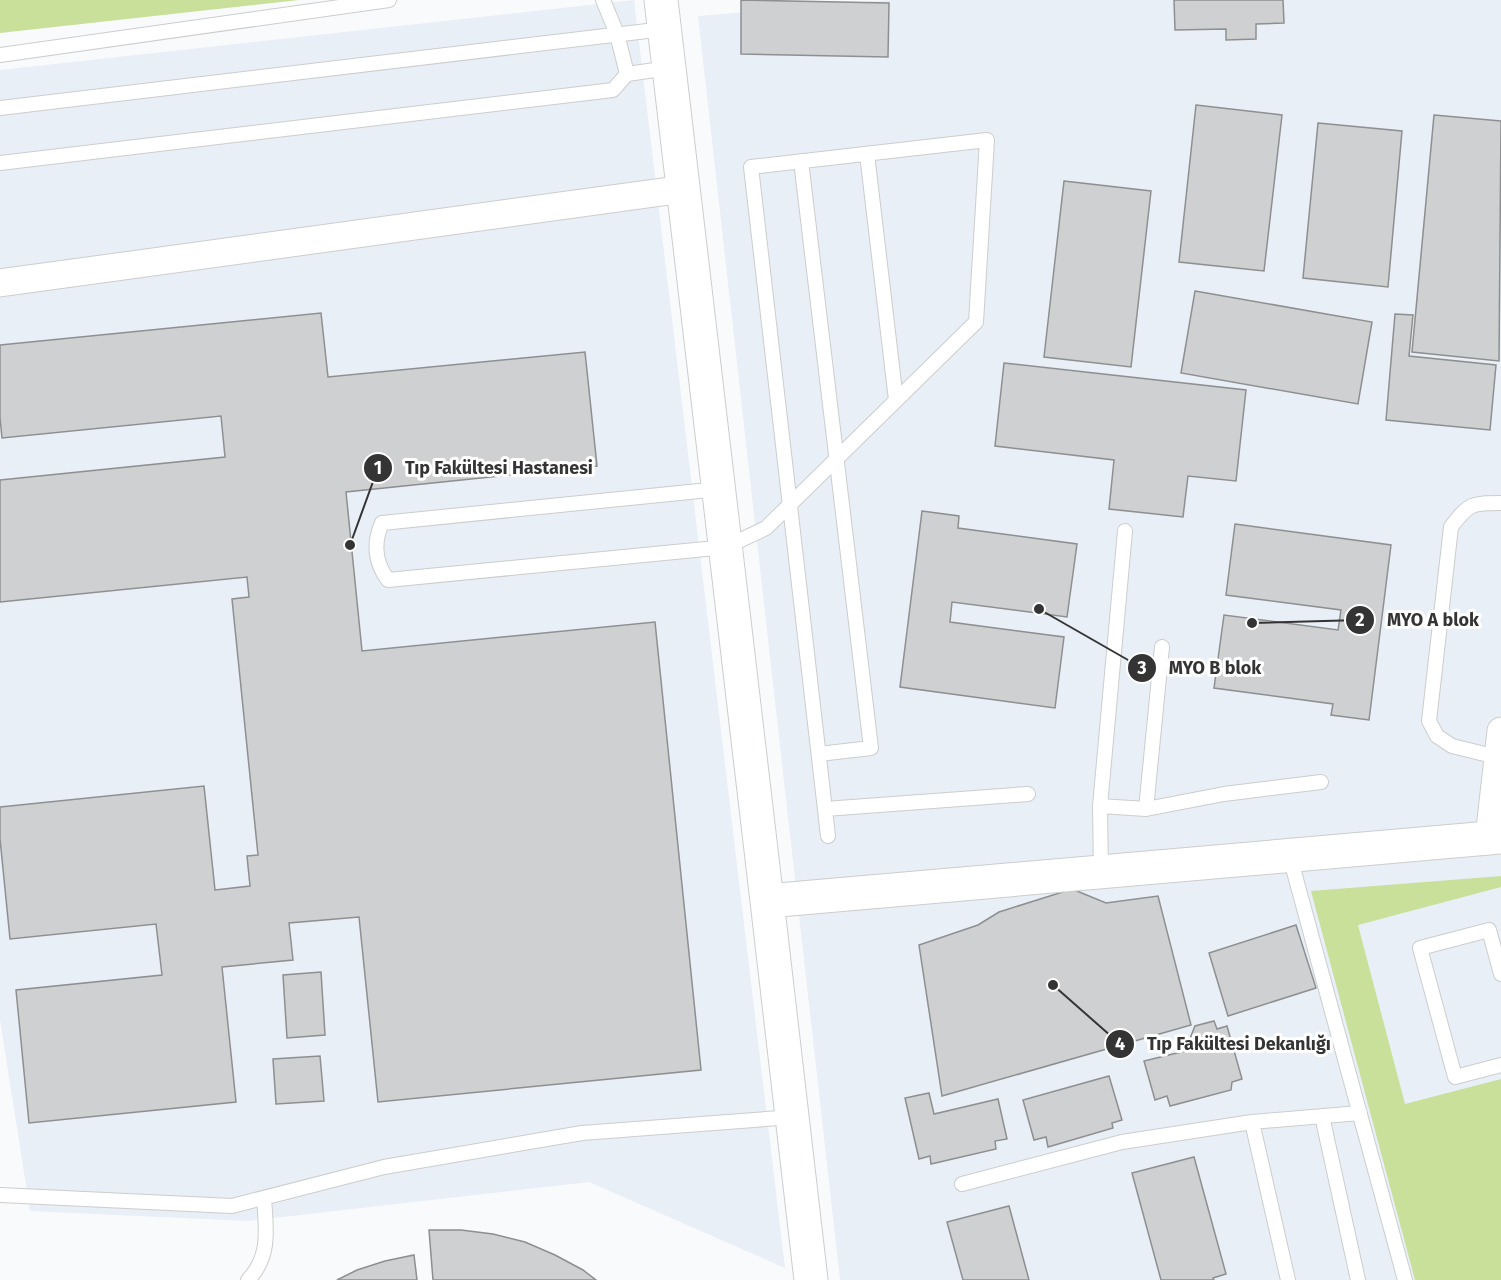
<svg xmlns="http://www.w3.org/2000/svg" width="1501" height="1280" font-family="'Fira Sans',sans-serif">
<rect width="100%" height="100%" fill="#f9fafc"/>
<!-- built -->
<path fill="#e9eff6" d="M 634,0 L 785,1268 L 589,1182 L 247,1221 L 30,1211 L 0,1020 L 0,70 Z
M 889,0 L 1501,0 L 1501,1280 L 840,1280 L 698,16 Z"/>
<!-- green -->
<path fill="#c8e09a" d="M 0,0 L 299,0 L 0,33 Z
M 1501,876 L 1501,887 L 1358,925 L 1405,1104 L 1501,1079 L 1501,1280 L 1415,1280 L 1311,891 Z"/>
<!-- building -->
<path fill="#cfd0d1" stroke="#8e8f90" stroke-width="1.5" d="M 741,0 L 889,3 L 888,57 L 741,54 Z
M 1174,0 L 1283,0 L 1284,23 L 1256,24 L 1256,39 L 1226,40 L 1226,29 L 1175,30 Z
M 1196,105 L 1282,115 L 1264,271 L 1179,262 Z
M 1434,115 L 1501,121 L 1499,361 L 1412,352 Z
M 1318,123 L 1402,131 L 1388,287 L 1303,278 Z
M 1064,181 L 1151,191 L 1131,367 L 1044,357 Z
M 1195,291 L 1372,322 L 1358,404 L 1181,373 Z
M 321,313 L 328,377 L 585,352 L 597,466 L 346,492 L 362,651 L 655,622 L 701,1070 L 378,1102 L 359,917 L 289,923 L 293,960 L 222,967 L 236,1102 L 29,1123 L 16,990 L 162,975 L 156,924 L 10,939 L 0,839 L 0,807 L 204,786 L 215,890 L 250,886 L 247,856 L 258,855 L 232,599 L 249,597 L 247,577 L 0,602 L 0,480 L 225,457 L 221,416 L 2,438 L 0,418 L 0,345 Z
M 1395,314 L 1413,315 L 1409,356 L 1496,365 L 1490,430 L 1386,420 Z
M 1004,363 L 1246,390 L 1236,481 L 1188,476 L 1183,517 L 1109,509 L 1114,460 L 995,446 Z
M 922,511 L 959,516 L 958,528 L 1077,544 L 1067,617 L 952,602 L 950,622 L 1064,637 L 1055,708 L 900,687 Z
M 1235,524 L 1391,545 L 1369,720 L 1331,715 L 1333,704 L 1214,688 L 1224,615 L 1338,630 L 1341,610 L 1226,595 Z
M 1072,889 L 1106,903 L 1158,896 L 1191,1025 L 942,1096 L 919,945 L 978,925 L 999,912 Z
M 1296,925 L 1316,988 L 1228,1016 L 1209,953 Z
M 321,972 L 325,1035 L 287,1038 L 283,975 Z
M 1214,1021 L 1217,1029 L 1227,1026 L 1242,1079 L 1232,1082 L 1231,1090 L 1170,1106 L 1167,1096 L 1155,1100 L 1144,1061 L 1185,1051 L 1195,1026 Z
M 320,1056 L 324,1101 L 276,1104 L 273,1059 Z
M 1109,1076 L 1122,1120 L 1112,1123 L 1113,1128 L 1048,1147 L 1046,1137 L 1034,1140 L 1023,1100 Z
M 929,1093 L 934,1114 L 998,1099 L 1007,1139 L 995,1141 L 996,1149 L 931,1164 L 930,1156 L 919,1159 L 905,1098 Z
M 1194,1157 L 1226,1274 L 1213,1278 L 1214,1280 L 1161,1280 L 1132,1173 Z
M 1009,1206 L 1029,1280 L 963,1280 L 947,1222 Z
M 429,1230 L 461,1230 L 493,1234 L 525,1242 L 555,1255 L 583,1270 L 596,1280 L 433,1280 Z
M 414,1255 L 417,1280 L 337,1280 L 357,1270 L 385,1261 Z"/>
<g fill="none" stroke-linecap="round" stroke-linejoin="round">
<defs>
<path id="service" d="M 603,0 L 617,34 L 627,74
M 0,55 L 389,0
M 0,108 L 664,29
M 867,154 L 896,400
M 801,161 L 871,748 L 819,754
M 0,163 L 613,90 L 627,74 L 669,68
M 719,489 L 382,523 C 373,543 375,563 388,580 L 726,547 L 766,528 L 976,322 L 987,140 L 751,167 C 776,390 802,613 828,836
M 1501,503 C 1472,503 1469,503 1451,527 L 1429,721 L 1437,736 L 1452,746 L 1501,758
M 1100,806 L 1146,809 L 1224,794 L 1321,782
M 825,809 L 1028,794
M 1146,809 L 1162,647
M 1290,857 L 1405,1280
M 1101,873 L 1100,806 L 1125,531
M 1501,974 L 1489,930 L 1420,948 L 1455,1077 L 1501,1065
M 1322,1116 L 1358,1280
M 1252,1122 L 1288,1280
M 962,1184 L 1122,1142 L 1252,1122 L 1360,1113
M 0,1195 L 232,1206 L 384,1167 L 582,1133 L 793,1117
M 248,1280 C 271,1256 266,1229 264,1198"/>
<path id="minor" d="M 0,283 L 684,189
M 1489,838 L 1501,731"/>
<path id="tertiary" d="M 661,0 L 767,901
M 811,1280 L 767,901 L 1501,837"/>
</defs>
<!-- service casing -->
<use href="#service" stroke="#cccdce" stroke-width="16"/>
<!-- minor casing -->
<use href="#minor" stroke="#cccdce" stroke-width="29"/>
<!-- tertiary casing -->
<use href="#tertiary" stroke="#cccdce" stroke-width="35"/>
<!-- service -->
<use href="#service" stroke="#fff" stroke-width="14"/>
<!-- minor -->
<use href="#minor" stroke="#fff" stroke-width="27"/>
<!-- tertiary -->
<use href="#tertiary" stroke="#fff" stroke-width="33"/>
</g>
<!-- callouts -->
<path fill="none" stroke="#343435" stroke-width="2" d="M350 545L378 468M1252 623L1360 620M1039 609L1142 668M1053 985L1120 1044"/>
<g fill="#343435" stroke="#fff" stroke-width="2">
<circle cx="350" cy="545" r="6"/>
<circle cx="1252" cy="623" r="6"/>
<circle cx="1039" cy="609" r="6"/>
<circle cx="1053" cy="985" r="6"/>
<circle cx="378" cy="468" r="15"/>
<circle cx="1360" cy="620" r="15"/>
<circle cx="1142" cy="668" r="15"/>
<circle cx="1120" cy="1044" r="15"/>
</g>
<g font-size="18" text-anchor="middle" font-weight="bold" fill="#fff">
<text x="378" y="474">1</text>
<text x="1360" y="626">2</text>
<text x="1142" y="674">3</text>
<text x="1120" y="1050">4</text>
</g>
<g font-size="18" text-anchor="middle" font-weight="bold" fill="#343435" stroke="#fff" stroke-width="6" stroke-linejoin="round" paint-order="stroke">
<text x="499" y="474">Tıp Fakültesi Hastanesi</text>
<text x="1433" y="626">MYO A blok</text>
<text x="1215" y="674">MYO B blok</text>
<text x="1239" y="1050">Tıp Fakültesi Dekanlığı</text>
</g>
</svg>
